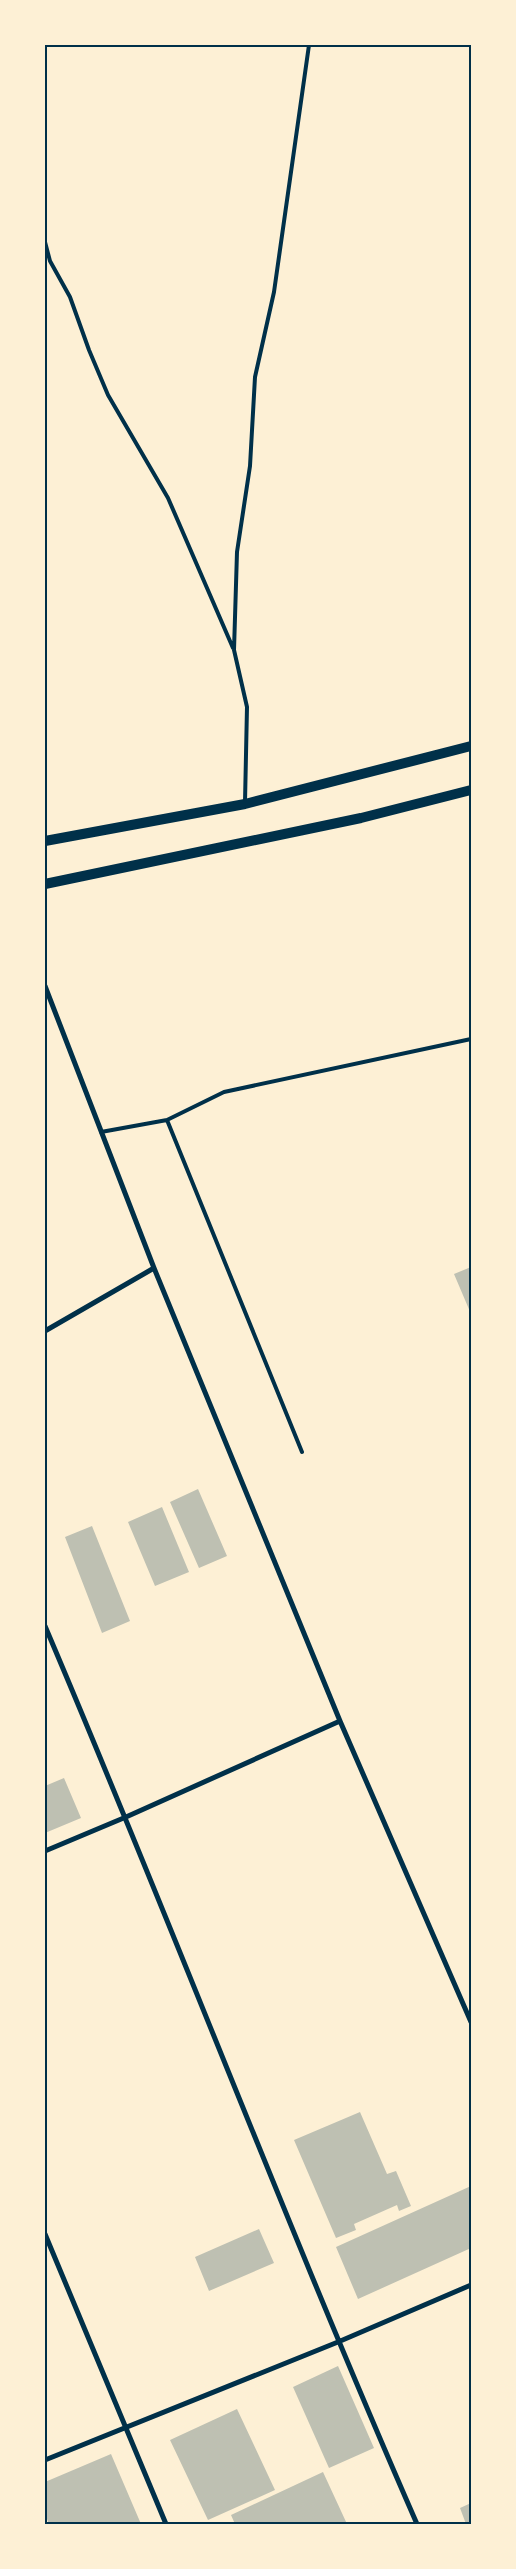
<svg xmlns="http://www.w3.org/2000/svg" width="516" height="2569" font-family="'PT Sans',sans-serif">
<rect width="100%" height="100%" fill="#fdf0d5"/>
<!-- building -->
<path fill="#bec0b2" d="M 471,1267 L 471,1314 L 454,1274 Z
M 198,1489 L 227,1556 L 199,1568 L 170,1502 Z
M 162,1507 L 189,1572 L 155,1586 L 128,1522 Z
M 92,1526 L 130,1621 L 102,1633 L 65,1537 Z
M 64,1778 L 81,1818 L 45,1833 L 45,1786 Z
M 360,2112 L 387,2174 L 396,2171 L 411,2206 L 399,2211 L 397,2205 L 354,2224 L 356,2230 L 336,2238 L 294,2140 Z
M 471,2186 L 471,2248 L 358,2299 L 336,2247 Z
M 259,2229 L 274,2263 L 209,2291 L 195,2257 Z
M 338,2366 L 374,2448 L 329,2468 L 293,2387 Z
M 237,2409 L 275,2490 L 208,2520 L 170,2440 Z
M 111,2454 L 141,2524 L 49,2524 L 45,2514 L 45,2482 Z
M 323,2472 L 347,2524 L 235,2524 L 231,2515 Z
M 471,2503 L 471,2524 L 466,2524 L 460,2508 Z"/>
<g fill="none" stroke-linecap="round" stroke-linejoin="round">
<!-- service -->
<path stroke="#003049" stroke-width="4" d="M 45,242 L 50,261 L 70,297 L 89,350 L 108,395 L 168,498 L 233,648
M 245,802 L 247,707 L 234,650 L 237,552 L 250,466 L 255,377 L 274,292 L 309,45
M 167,1120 L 302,1452
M 101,1132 L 167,1120 L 224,1092 L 471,1039"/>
<!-- minor -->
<path stroke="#003049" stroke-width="5" d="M 45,986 L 154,1268 L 340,1721 L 471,2022
M 45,1331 L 154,1268
M 45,1626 C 172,1924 287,2227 417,2524
M 45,1851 L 126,1817 L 340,1721
M 45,2234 L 166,2524
M 45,2460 L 338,2342 L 471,2285"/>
<!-- secondary -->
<path stroke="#003049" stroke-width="10" d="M 45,841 L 245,804 L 471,746
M 45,884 L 361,818 L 471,790"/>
</g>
<!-- border -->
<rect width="516" height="2569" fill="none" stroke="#fdf0d5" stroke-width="92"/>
<rect x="46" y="46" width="424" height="2477" fill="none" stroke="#003049" stroke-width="2"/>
</svg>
